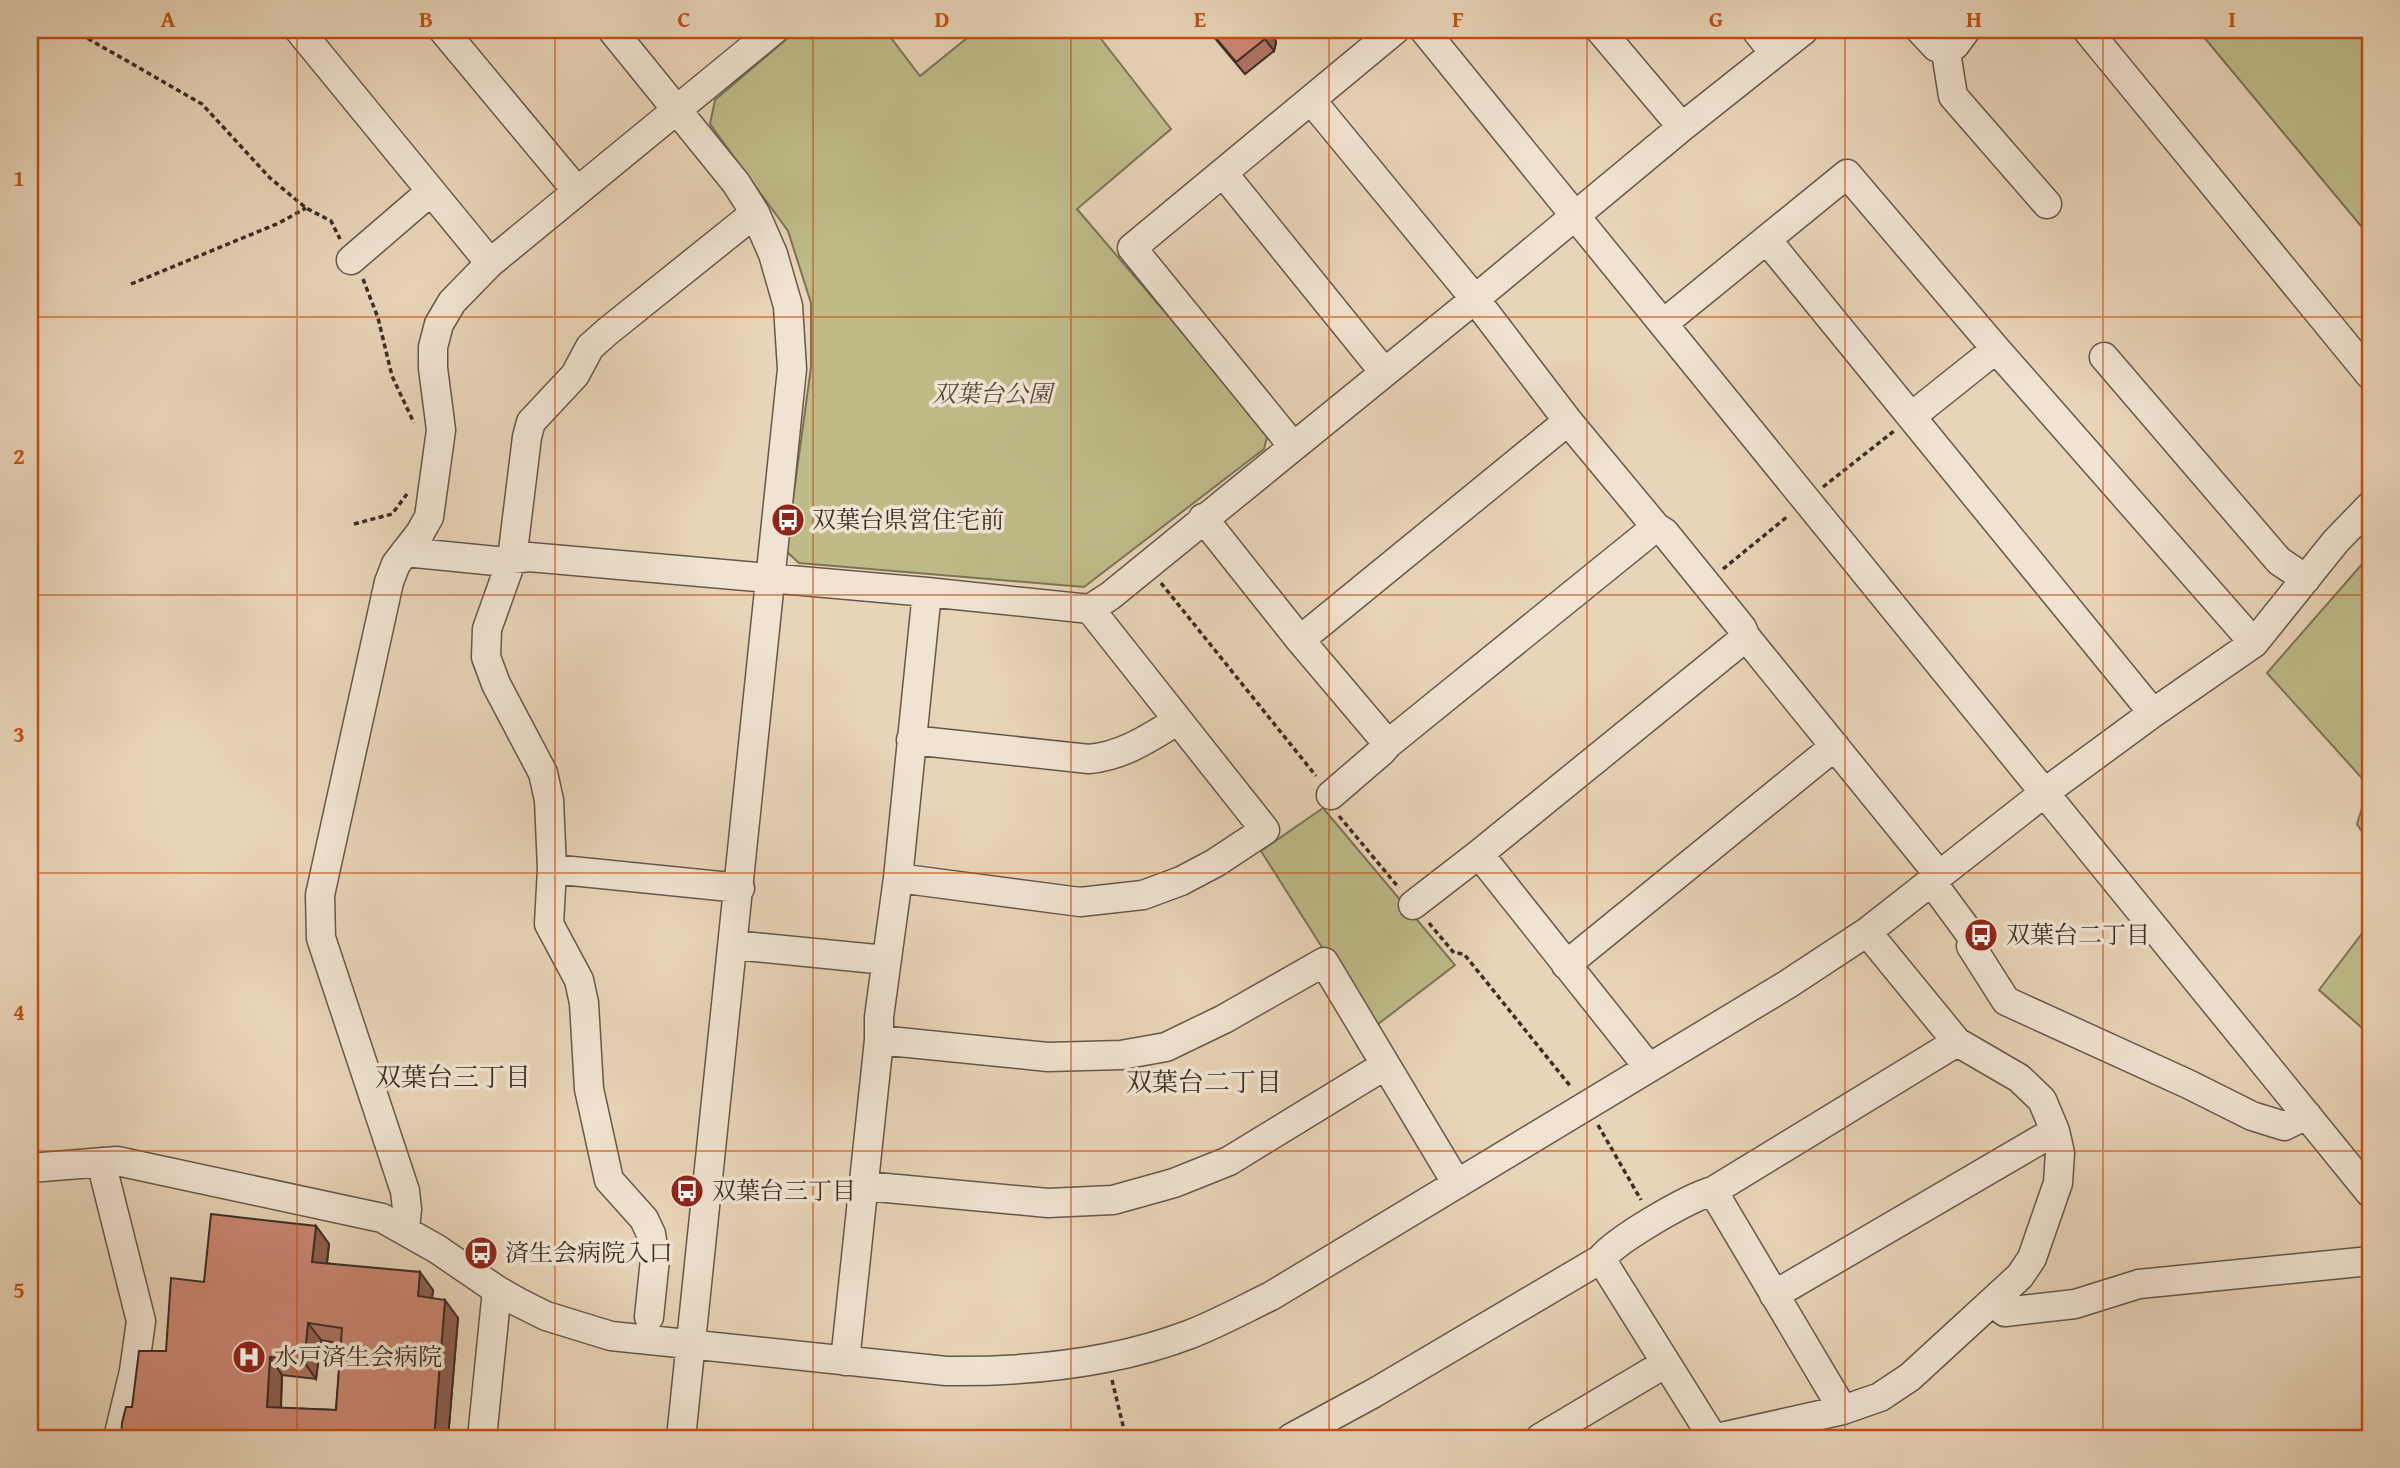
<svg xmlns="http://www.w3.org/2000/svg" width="2400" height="1468" font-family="'Gentium Book Plus','Noto Serif JP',serif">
<rect width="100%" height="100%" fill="#e8d4b8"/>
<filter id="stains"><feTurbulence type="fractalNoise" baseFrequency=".00286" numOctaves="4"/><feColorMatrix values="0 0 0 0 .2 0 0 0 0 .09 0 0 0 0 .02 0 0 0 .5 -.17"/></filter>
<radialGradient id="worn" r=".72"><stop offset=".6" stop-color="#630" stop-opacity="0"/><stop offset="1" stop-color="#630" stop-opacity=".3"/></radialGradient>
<!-- green -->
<path fill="#bebb89" stroke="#7c7457" stroke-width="2" d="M 797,30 L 885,30 L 920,76 L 977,30 L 1094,30 L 1171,129 L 1077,209 L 1268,433 L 1264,449 L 1084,587 L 799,563 L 786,551 L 811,367 L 811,303 L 788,231 L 710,124 L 715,100 Z
M 2198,30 L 2370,30 L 2370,237 Z
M 2370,555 L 2370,844 L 2357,824 L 2369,786 L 2267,673 Z
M 1323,808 L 1455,965 L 1373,1028 L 1261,851 Z
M 2370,923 L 2370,1035 L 2319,990 Z"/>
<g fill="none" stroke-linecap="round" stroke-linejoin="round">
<defs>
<path id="minor" d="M 299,30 L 490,263
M 443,30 L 577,191
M 612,30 L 736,183 L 755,213 L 773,254 L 788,306 L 792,369 L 681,1438
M 1424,30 L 2370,1193
M 1600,30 L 1682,127
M 1756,30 L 1774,53
M 1920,30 L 1936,47 L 1955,45 L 1966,30
M 2087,30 L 2370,375
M 1945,46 L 1953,96 L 2047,204
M 1311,100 L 1475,299 L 1568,421 L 1656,527 L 1665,533 L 1742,628 L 1746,637 L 1939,875
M 1223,173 L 1384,372
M 1767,240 L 2153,713
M 351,260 L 430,192
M 1664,323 L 1847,174 L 1996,349 L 2254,643
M 2104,357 L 2279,561 L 2306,579
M 1912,416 L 1996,349
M 1293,446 L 1132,248 L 1395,30
M 1203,518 L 1300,640 L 1388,744 L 1656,527
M 405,552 L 496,561 L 529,557 L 927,592 L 1090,609 L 1110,596 L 1475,299 L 1682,127 L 1804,30
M 1300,640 L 1568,421
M 911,740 L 1089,759 C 1123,756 1149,738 1177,721
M 1331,795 L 1381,752 L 1388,744
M 1479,854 L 1649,1068
M 552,869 L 740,888
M 898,878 L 1080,902 L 1143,895 L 1181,881 L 1215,863 L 1265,830 L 1090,609
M 1931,881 L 1976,942 L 1971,946 L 2006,1001 L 2188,1084 L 2252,1116 L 2284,1126 L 2307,1115
M 1413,905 L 1479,854 L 1746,637
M 734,945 L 886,960
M 1566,965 L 1835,746
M 879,1040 L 1048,1057 L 1121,1055 L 1166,1047 L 1224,1019 L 1324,962 L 1457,1184
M 101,1162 L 141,1321 L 134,1371 L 118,1438
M 30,1168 L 117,1161 L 382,1218 L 437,1249 L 497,1290 L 518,1302 L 546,1316 L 611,1336 L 946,1371 C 1028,1372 1111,1364 1188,1335 C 1217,1324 1244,1309 1271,1296 L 1788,984 L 1867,932 L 2044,793 L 2153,713 L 2254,643 L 2336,541 L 2370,506
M 865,1186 L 1048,1203 L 1113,1200 L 1174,1183 L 1229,1161 L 1384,1066
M 405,1229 L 407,1209 L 405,1191 L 321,938 L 320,895 L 389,582 L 396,564 L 420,533 L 429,517 L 441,430 L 433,368 L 433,347 L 439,324 L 452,302 L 490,263 L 774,30
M 1601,1259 L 1713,1438
M 1774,1295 L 2055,1131
M 1993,1302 L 2005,1312 L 2075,1304 L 2139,1284 L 2370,1261
M 649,1317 L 655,1259 L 651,1234 L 644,1219 L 609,1180 L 589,1089 L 584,1003 L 579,980 L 549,924 L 552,869 L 549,800 L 543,773 L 496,684 L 486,657 L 487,629 L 512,559 L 527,437 L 531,422 L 575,375 L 590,347 L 608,331 L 755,213
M 845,1361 L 879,1040 L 879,1017 L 898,878 L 927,592
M 1843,1410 L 1713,1191 L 1957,1042
M 482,1438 L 497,1290
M 1291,1438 L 1374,1393 L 1601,1259 C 1617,1239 1688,1198 1713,1191
M 1540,1438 L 1666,1363
M 1717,1438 L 1843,1410 L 1880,1397 L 1910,1377 L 2020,1276 L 2032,1258 L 2058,1183 L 2060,1153 L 2055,1131 L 2042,1100 L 2019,1078 L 1957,1042 L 1867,932"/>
</defs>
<!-- minor casing -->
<use href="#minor" stroke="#65584a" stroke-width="31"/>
<!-- path -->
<path stroke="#392e25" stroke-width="3.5" stroke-dasharray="5 3.5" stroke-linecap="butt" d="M 73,30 L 202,104 L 270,178 L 306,208 L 331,221 L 340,239
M 363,279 L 378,318 L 392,376 L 414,423
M 131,284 L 279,223 L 306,208
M 1823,487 L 1894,431
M 354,524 L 392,514 L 407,494
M 1723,569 L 1788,516
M 1161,583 L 1316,776
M 1339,816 L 1399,888
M 1429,923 L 1454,953 L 1464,954 L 1571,1087
M 1598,1125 L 1641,1200
M 1112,1380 L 1126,1438"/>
<!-- minor -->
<use href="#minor" stroke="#f0e3d1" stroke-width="28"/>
</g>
<!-- wall -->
<path fill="#af7362" stroke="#392e25" stroke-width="2" fill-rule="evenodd" d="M 1208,30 L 1273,30 L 1276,43 L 1274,51 L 1245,74 Z
M 316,1226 L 329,1244 L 327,1263 L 433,1290 L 432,1298 L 458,1318 L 448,1438 L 121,1438 L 132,1407 L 166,1351 L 204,1282 ZM 321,1340 L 341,1344 L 336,1410 L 281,1408 L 282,1375 L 316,1379 Z"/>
<!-- shaded-wall -->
<path fill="#8e5e50" stroke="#392e25" stroke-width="2" d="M 1268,30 L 1273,30 L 1276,43 L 1274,51 L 1265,39 Z
M 316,1226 L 329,1244 L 325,1279 L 312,1262 Z
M 420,1272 L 433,1290 L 430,1314 L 418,1296 Z
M 445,1300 L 458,1318 L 448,1438 L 434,1438 Z
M 308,1323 L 321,1340 L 316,1379 L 304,1362 Z
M 270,1357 L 282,1375 L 280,1424 L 267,1407 Z"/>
<!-- building -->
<path fill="#cb8672" stroke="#392e25" stroke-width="2" fill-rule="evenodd" d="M 1209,30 L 1268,30 L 1268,31 L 1265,39 L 1236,62 Z
M 211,1214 L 316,1226 L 312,1262 L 420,1272 L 418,1296 L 445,1300 L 434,1438 L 121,1438 L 122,1423 L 126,1407 L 132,1407 L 139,1351 L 166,1351 L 171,1278 L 204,1282 ZM 308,1323 L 342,1328 L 336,1410 L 267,1407 L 270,1357 L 304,1362 Z"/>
<!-- grid -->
<path fill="none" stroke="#c55011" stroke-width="2" stroke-opacity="0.55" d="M 297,30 L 297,1438M 555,30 L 555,1438M 813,30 L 813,1438M 1071,30 L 1071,1438M 1329,30 L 1329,1438M 1587,30 L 1587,1438M 1845,30 L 1845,1438M 2103,30 L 2103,1438M 30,317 L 2370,317M 30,595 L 2370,595M 30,873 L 2370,873M 30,1151 L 2370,1151"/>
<!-- icons -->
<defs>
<symbol id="bus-disc" viewBox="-11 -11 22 22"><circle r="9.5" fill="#8f2418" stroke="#f0e3d1"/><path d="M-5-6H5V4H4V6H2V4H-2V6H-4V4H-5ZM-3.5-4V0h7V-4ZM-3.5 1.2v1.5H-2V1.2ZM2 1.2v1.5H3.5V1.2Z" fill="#fff"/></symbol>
<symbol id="hospital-disc" viewBox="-11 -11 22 22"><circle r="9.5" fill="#8f2418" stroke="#f0e3d1"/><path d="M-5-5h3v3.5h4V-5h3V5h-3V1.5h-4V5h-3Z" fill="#fff"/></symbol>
</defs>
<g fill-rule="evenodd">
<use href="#bus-disc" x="769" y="501" width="38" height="38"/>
<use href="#bus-disc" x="1962" y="916" width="38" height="38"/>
<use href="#bus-disc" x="668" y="1172" width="38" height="38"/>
<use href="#bus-disc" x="462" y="1234" width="38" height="38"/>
<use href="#hospital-disc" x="230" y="1338" width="38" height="38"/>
</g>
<g text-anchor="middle" stroke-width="7" stroke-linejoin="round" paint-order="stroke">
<!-- park labels -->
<g font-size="24" font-style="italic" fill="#544a39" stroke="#f0e3d1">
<text x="992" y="402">双葉台公園</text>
</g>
<!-- poi labels -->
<g font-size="24" fill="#392e25" stroke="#f0e3d1" text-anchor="start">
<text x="812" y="528">双葉台県営住宅前</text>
<text x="2006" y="943">双葉台二丁目</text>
<text x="712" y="1199">双葉台三丁目</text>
<text x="505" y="1261">済生会病院入口</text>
<text x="274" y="1365">水戸済生会病院</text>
</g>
<!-- neighbourhood labels -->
<g font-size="26" fill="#392e25" stroke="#f0e3d1">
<text x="453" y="1086">双葉台三丁目</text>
<text x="1204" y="1091">双葉台二丁目</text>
</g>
</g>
<!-- margin -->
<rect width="2400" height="1468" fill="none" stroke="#e8d4b8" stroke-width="77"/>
<rect x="38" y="38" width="2324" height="1392" fill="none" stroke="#c55011" stroke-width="2.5"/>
<g font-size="23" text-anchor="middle" font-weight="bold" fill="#c55011">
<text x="168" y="27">A</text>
<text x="426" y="27">B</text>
<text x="684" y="27">C</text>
<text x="942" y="27">D</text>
<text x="1200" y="27">E</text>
<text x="1458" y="27">F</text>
<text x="1716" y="27">G</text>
<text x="1974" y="27">H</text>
<text x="2232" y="27">I</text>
<text x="19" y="186">1</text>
<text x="19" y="464">2</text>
<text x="19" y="742">3</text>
<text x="19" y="1020">4</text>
<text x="19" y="1298">5</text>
</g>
<rect width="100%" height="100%" filter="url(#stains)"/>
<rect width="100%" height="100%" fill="url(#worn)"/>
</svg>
